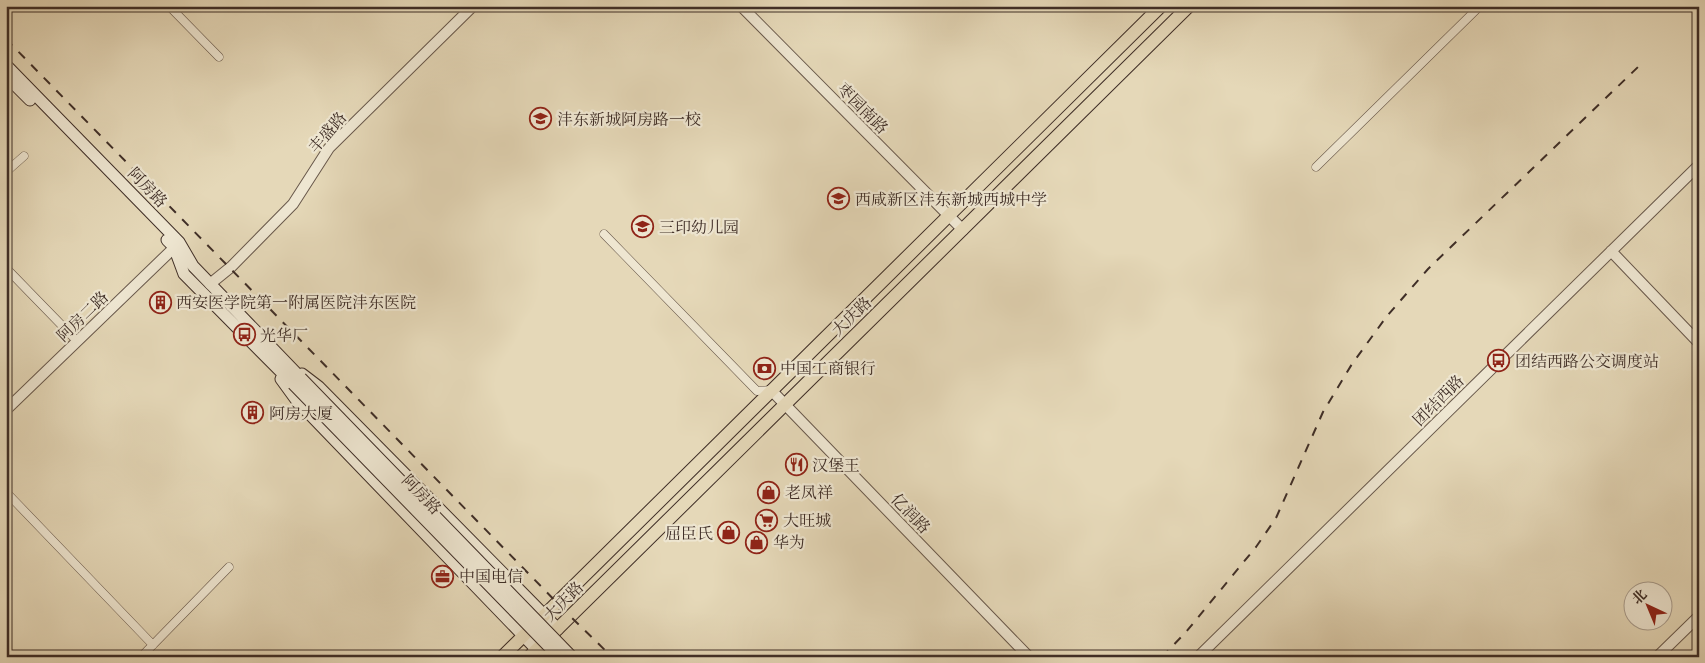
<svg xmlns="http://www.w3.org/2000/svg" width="1705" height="663" font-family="'Libre Bodoni','Noto Serif SC',serif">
<rect width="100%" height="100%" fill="#e5d8b8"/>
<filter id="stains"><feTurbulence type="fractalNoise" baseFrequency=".004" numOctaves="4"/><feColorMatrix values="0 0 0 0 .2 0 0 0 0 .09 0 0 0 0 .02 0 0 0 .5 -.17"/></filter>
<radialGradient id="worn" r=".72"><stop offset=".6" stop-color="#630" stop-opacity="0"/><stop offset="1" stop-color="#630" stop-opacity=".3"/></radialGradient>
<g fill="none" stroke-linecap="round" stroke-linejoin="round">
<defs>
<path id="minor" d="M 169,6 L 219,57
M 1316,167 L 1480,6
M 6,172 L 24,156
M 604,234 L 757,391 L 771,390
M 6,268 L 77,341
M 6,492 L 153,645
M 141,657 L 229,567"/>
<path id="tertiary" d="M 741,6 L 963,230
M 1611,251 L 1699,343
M 210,284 L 231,267 L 293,204 L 329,148 L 473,6
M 771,390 L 1029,657
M 6,410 L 179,243
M 1198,657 L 1699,165
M 1657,657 L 1699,616"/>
<path id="secondary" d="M 6,65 L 179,242 L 193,266 L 301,378
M 6,76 L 30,100
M 167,240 L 174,247 L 184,274 L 293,384
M 302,374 L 319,387 L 558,629
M 281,379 L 297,401 L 537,650"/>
<path id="primary" d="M 502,657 L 1161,6
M 529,657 L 1189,6"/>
</defs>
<!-- minor casing -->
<use href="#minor" stroke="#68584b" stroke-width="9"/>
<!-- tertiary casing -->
<use href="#tertiary" stroke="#68584b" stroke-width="12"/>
<!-- secondary casing -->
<use href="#secondary" stroke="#3f2e27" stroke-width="13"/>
<!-- primary casing -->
<use href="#primary" stroke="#3f2e27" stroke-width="14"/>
<!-- minor -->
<use href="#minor" stroke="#eee6d1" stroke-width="8"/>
<!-- tertiary -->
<use href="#tertiary" stroke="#eee6d1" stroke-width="10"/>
<!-- secondary -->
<use href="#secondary" stroke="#eee6d1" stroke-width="11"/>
<!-- primary -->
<use href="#primary" stroke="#e5d8b8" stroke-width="12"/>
<!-- rail -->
<path stroke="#3f2e27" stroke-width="2" stroke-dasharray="9 9" stroke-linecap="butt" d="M 6,39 L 570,616 L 612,657
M 1162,657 L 1186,632 L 1256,547 L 1276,518 L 1323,412 L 1352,364 L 1387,316 L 1428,269 L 1638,67"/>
<defs>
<path id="secondary-bridge" d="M 301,378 L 572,657
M 293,384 L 559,657"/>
</defs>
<!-- secondary-bridge casing -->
<use href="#secondary-bridge" stroke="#3f2e27" stroke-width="13" stroke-linecap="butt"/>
<!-- secondary-bridge -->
<use href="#secondary-bridge" stroke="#eee6d1" stroke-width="11"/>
</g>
<!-- icons -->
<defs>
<symbol id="school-ring" viewBox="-11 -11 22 22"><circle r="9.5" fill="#eee6d1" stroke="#8f2418" stroke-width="1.5"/><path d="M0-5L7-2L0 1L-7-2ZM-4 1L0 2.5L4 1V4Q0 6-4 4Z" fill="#8f2418"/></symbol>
<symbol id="building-ring" viewBox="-11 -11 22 22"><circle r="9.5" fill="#eee6d1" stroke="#8f2418" stroke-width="1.5"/><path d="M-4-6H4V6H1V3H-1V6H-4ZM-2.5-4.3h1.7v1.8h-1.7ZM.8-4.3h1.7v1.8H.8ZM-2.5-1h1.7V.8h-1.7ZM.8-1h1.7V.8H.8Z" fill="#8f2418"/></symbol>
<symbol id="bus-ring" viewBox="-11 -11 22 22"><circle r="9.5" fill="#eee6d1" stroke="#8f2418" stroke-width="1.5"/><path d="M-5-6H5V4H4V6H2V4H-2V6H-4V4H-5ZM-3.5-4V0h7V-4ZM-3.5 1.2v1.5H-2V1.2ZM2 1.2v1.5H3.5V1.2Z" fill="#8f2418"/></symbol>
<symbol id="bank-ring" viewBox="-11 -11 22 22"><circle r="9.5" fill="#eee6d1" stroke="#8f2418" stroke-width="1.5"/><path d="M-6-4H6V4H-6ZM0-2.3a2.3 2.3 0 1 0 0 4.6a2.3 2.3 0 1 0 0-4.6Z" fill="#8f2418"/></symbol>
<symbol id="restaurant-ring" viewBox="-11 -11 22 22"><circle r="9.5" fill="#eee6d1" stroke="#8f2418" stroke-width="1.5"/><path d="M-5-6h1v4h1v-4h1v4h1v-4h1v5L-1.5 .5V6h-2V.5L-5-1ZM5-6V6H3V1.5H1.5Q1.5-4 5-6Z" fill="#8f2418"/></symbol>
<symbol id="shop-ring" viewBox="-11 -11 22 22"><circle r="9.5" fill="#eee6d1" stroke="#8f2418" stroke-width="1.5"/><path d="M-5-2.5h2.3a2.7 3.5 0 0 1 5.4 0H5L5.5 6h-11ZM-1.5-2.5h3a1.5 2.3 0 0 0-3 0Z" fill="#8f2418"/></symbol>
<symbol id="supermarket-ring" viewBox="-11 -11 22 22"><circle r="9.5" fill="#eee6d1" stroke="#8f2418" stroke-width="1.5"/><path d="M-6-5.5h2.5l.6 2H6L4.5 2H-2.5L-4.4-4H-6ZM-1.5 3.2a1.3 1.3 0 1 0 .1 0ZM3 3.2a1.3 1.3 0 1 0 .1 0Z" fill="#8f2418"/></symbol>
<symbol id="office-ring" viewBox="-11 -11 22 22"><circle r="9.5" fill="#eee6d1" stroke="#8f2418" stroke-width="1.5"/><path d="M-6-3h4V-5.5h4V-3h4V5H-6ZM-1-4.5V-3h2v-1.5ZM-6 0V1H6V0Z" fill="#8f2418"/></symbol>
</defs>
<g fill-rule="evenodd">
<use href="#school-ring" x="528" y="106" width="25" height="25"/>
<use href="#school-ring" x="826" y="186" width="25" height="25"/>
<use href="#school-ring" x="630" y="214" width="25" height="25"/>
<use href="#building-ring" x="148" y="290" width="25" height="25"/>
<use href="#bus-ring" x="232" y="322" width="25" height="25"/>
<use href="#bus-ring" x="1486" y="348" width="25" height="25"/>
<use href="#bank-ring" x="752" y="356" width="25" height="25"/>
<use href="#building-ring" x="240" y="400" width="25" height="25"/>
<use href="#restaurant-ring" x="784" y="452" width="25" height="25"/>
<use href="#shop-ring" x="756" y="480" width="25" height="25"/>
<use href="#supermarket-ring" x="754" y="508" width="25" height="25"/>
<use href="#shop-ring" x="716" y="520" width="25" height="25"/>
<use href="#shop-ring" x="744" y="530" width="25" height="25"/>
<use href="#office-ring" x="430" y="564" width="25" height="25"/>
</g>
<g text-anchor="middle" stroke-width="4.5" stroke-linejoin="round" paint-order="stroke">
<!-- street labels -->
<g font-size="16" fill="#3f2e27" stroke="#eee6d1">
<text transform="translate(863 108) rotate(45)" y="6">枣园南路</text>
<text transform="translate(327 132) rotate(-49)" y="6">丰盛路</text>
<text transform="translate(148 187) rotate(46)" y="6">阿房路</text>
<text transform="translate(82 316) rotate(-44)" y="6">阿房二路</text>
<text transform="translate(851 316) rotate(-44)" y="6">大庆路</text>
<text transform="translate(1438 400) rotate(-45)" y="6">团结西路</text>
<text transform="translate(422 494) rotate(46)" y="6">阿房路</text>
<text transform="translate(911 513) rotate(46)" y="6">亿润路</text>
<text transform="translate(563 601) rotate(-45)" y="6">大庆路</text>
</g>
<!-- poi labels -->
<g font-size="16" fill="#3f2e27" stroke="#eee6d1" text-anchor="start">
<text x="557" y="125">沣东新城阿房路一校</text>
<text x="855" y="205">西咸新区沣东新城西城中学</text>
<text x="659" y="233">三印幼儿园</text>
<text x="176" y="308">西安医学院第一附属医院沣东医院</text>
<text x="260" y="341">光华厂</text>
<text x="1515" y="367">团结西路公交调度站</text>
<text x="780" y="374">中国工商银行</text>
<text x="269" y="419">阿房大厦</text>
<text x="812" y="471">汉堡王</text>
<text x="785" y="498">老凤祥</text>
<text x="783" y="526">大旺城</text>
<text x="713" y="539" text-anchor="end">屈臣氏</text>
<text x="773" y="548">华为</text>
<text x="459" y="582">中国电信</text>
</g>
</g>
<!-- margin -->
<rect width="1705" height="663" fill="none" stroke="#e5d8b8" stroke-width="25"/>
<rect x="8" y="8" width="1690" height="648" fill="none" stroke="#3f2e27" stroke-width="2.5"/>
<rect x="12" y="12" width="1680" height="638" fill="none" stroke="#3f2e27"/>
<!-- north arrow -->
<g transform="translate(1648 606) rotate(316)"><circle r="24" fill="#eee6d1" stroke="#a89c8d"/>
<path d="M0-4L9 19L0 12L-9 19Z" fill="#8f2418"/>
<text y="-8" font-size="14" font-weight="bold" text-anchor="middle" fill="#3f2e27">北</text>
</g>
<rect width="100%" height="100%" filter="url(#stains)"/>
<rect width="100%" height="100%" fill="url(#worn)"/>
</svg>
